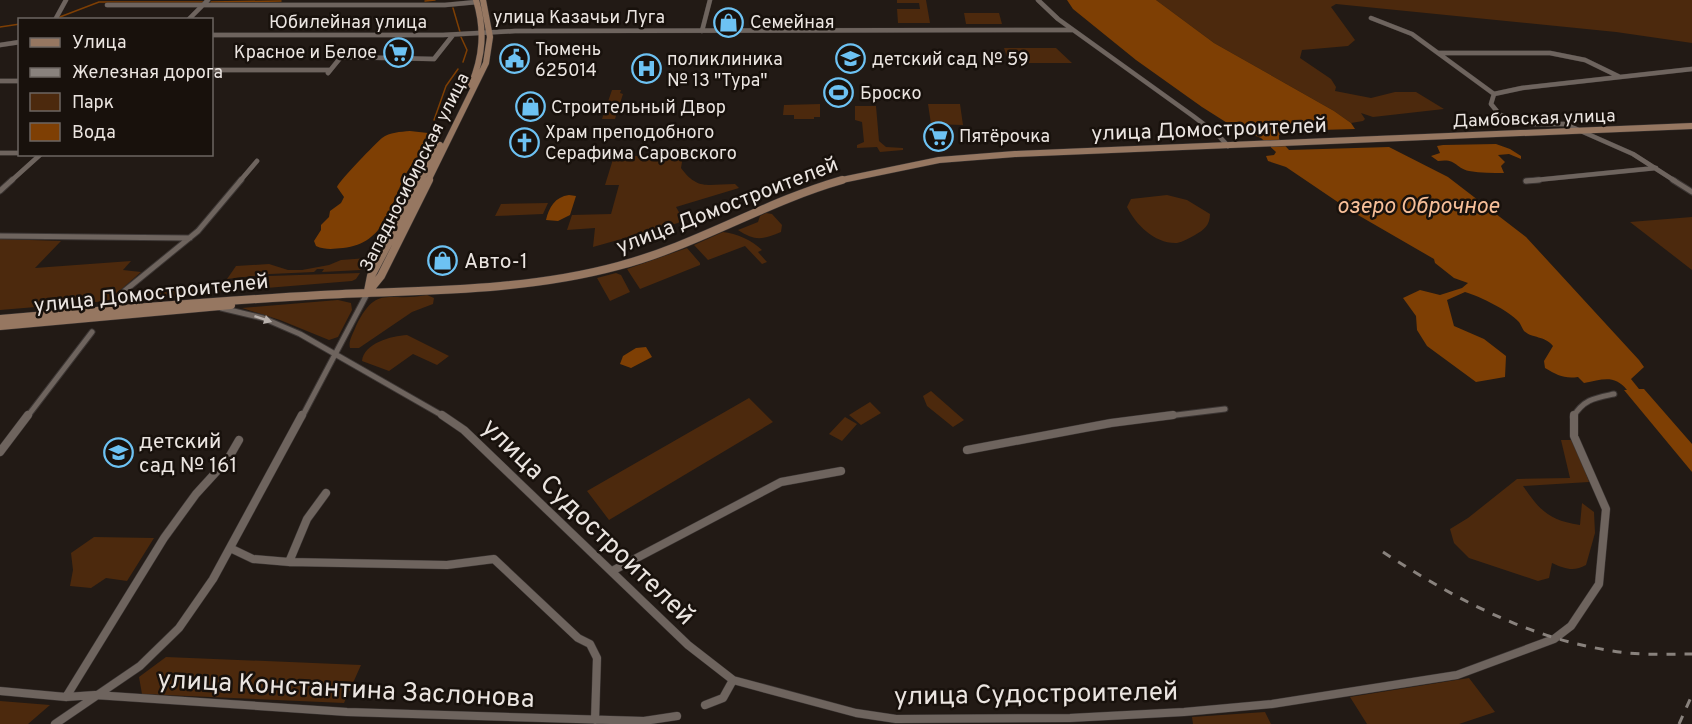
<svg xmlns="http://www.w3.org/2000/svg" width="1692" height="724" font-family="Overpass,sans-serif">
<rect width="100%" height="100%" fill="#221a15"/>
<!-- green -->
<path fill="#4c290d" d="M 897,0 L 926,0 L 930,23 L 898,23 L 897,9 L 920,9 L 919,3 L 897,3 Z
M 1156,0 L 1692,0 L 1692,43 L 1616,32 L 1336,4 L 1331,7 L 1355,40 L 1348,46 L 1302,50 L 1300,58 L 1331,79 L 1336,87 L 1335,91 L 1371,98 L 1395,92 L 1416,92 L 1444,109 L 1373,117 L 1361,113 L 1365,119 L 1363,121 L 1351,123 L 1334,111 L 1214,43 Z
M 964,13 L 999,13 L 1002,24 L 966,24 Z
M 1004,48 L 1056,48 L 1072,63 L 1009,63 Z
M 612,90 L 621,90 L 620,93 L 623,94 L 615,119 L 602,119 Z
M 820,104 L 820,117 L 814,117 L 814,119 L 794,119 L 794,115 L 783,115 L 784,105 Z
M 928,104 L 960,104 L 963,125 L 931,124 Z
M 855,106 L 876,106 L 879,141 L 886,147 L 903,148 L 903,150 L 880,152 L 877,147 L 857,148 L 857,145 L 864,142 L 862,122 L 855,120 Z
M 614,156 L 683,156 L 681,168 C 698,191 708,184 735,184 L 739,188 L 676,207 L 683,219 L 678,223 L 593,247 L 595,228 L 567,230 L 572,215 L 611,214 L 619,185 L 605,185 Z
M 1167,195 L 1187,200 L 1210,214 C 1210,225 1204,230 1195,235 C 1189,238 1183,242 1177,243 C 1155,244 1136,225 1127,207 L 1131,199 Z
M 548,203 L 543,214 L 495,216 L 501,204 Z
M 766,213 L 772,214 L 782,225 L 781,232 C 762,240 755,241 738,230 L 758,222 L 760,216 Z
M 1692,217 L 1692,270 L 1630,222 Z
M 723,232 C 736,233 753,241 762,250 L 758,252 L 767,262 L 762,264 L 745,246 L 708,260 L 694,245 Z
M 0,239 L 61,241 L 35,268 L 131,261 L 123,270 L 141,272 L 108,301 L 0,310 Z
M 687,248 L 700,263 L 700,265 L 640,289 L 627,269 Z
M 368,258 L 361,270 L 322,272 L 324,269 L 317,269 L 314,272 L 270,274 L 227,279 L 236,266 L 269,264 L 288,270 L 302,270 L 329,265 L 341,260 Z
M 360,273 L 356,279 L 352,281 L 216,292 L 224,282 L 269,276 Z
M 616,273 L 621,275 L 630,292 L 610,301 L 597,278 Z
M 215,283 L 208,293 L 127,300 L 130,293 Z
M 427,295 L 434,298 L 433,304 L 412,312 L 359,348 L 350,348 C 348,341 353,334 356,326 C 377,283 388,303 427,295 Z
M 338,300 L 351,303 L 352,310 L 338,337 L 329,340 L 280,320 L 242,308 Z
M 407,335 L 449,356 L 437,365 L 413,354 L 389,371 L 362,361 C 364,343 391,336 407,335 Z
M 931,391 L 964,420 L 953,427 L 927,406 L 923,396 Z
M 749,398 L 773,422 L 609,520 L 587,491 Z
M 870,402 L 881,413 L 861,425 L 849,415 Z
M 845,417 L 857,424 L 842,441 L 829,434 Z
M 1561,440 L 1571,440 L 1577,447 L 1589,482 L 1523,486 C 1541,511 1548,520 1580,525 L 1582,503 L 1594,512 L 1595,533 L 1586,565 C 1574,572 1565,569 1552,563 L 1549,578 L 1538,581 L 1469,558 L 1454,543 L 1450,529 L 1468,518 L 1517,479 L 1570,478 Z
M 94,537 L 154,538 L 127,581 L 106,578 L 91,588 L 70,586 L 73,570 L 71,553 Z
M 166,657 L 361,665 L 344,703 L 142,694 L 139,677 Z
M 1469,678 L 1495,712 L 1459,724 L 1367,724 L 1350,697 Z
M 0,701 L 50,705 L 28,724 L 0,724 Z
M 1265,712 L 1271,724 L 1193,724 L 1192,717 Z"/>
<!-- water -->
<path fill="#7e3f04" d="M 1067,0 L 1156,0 L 1214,43 L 1334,111 L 1351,123 L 1355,129 L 1284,131 L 1279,135 L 1279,139 L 1289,150 L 1389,147 L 1448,177 L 1526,237 L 1639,360 L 1644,367 L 1631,379 L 1639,389 L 1644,389 L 1692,444 L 1692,472 L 1624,390 L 1627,390 C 1614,374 1602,380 1584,383 L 1578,377 C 1564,379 1557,375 1545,368 L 1544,361 L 1553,346 C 1544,335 1533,339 1524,331 C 1522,328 1521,325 1519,322 C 1508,310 1481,297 1465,292 L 1447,300 L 1454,326 L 1484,339 L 1506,356 L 1505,377 L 1476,382 L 1427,346 L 1417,330 L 1416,316 L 1403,298 L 1420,290 L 1440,295 L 1462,288 L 1468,283 L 1454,278 L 1435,263 L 1434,259 L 1351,211 L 1286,167 L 1268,161 L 1266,156 L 1274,155 L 1276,152 L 1261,138 L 1232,126 L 1202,107 L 1136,60 L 1073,9 Z
M 410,131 L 428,133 C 430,149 414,160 407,172 C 389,205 387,243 343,248 C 333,249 325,250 316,246 L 314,241 L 321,230 L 321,225 L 329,217 L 330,211 L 341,203 L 344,197 L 337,187 C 340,180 376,143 382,138 C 390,132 400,132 410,131 Z
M 1496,144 L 1510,149 L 1521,156 L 1521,159 L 1509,154 L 1498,155 L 1505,162 L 1501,166 L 1504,173 C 1493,173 1481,173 1469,171 C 1455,168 1457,158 1438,161 L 1431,156 L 1440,153 L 1437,146 L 1443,145 Z
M 569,195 L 576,196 L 570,215 L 558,221 L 546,220 C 549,207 555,197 569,195 Z
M 646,347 L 652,357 L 631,368 L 620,364 L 623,356 L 636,348 Z"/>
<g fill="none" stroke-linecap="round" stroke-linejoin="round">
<!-- stream -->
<path stroke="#7e3f04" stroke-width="1.5" d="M 425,1 L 435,0
M 211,2 L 281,1
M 453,8 L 460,32
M 52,20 L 99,2 L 204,2
M 0,27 L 20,24
M 461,37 L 467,50 L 463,62
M 434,120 L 446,86 L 458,69"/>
<defs>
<path id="minor-far2" d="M 1038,0 L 1058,19 L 1193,116 L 1218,135 L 1228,146
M 107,5 L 445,5 L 477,2
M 1371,18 L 1412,34 L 1494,94
M 55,20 L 66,0
M 188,20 L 208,0
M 702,31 L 710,0
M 212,35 L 443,35 L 515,31 L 1072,30
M 0,45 L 20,42
M 1439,53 L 1550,53 L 1585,60 L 1620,77
M 212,70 L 330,70
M 328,73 L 341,57 L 434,59 L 453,35
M 0,81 L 20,81
M 0,153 L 20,153
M 11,181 L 41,154
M 240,181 L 257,161
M 1526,181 L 1656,168
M 1675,181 L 1633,154 L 1565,124 L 1531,124 L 1500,115 L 1491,104 L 1494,94 L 1522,88 L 1692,69"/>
<path id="minor-far1" d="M 1673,180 L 1692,192
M 1526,181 L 1539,180
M 0,191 L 12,180
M 0,236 L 190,238
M 221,308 L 263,318 L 300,334 L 445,417
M 107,312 L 122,293 L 198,231 L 241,180
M 27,417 L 92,332
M 302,417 L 368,292
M 1160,417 L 1225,409
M 1573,417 C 1584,399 1595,398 1614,394"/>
<path id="minor" d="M 442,415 L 464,430 L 688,645 L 733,680 L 856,713 L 896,719 L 1070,718 L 1184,712 L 1272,704 L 1457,675 L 1554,639 L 1571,626 L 1599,584 L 1606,509 L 1574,436 L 1574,415
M 967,450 L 1111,423 L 1173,415
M 0,452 L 28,415
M 230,548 L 253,559 L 289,562 L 447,565 L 494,559 L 578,638 L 590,644 L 597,658 L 595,720
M 289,562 L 307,519 L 326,493
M 612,571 L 781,482 L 841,471
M 0,691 L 66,697 L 95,695 L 347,712 L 644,721 L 677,716
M 66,697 L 164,538 L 196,494 L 228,459 L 239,440
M 705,705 L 723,698 L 733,680
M 55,724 L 140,666 L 179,628 L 213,579 L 302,415"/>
<path id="secondary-far1" d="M 471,85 C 483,56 485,30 476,0
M 421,181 L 440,145
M 428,181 L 486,63 L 490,37 L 483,0
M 837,181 L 939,160 L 1015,154 L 1692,126"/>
<path id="secondary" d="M 368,291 L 371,276 L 422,180
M 368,292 L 381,276 L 429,180
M 0,319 C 107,310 214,301 321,295 C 420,290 522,292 618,266 C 695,246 765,202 842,180
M 0,326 L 231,305"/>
</defs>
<!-- minor-far2 casing -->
<use href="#minor-far2" stroke="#3c3634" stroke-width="5"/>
<!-- minor-far1 casing -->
<use href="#minor-far1" stroke="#3c3634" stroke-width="7"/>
<!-- minor casing -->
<use href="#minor" stroke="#3c3634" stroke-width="9"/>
<!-- secondary-far1 casing -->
<use href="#secondary-far1" stroke="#3c3634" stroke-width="7"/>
<!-- secondary casing -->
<use href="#secondary" stroke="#3c3634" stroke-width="9"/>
<!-- minor-far2 -->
<use href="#minor-far2" stroke="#6e645e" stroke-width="4.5"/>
<!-- minor-far1 -->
<use href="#minor-far1" stroke="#6e645e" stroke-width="5"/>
<!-- minor -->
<use href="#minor" stroke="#6e645e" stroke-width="8"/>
<!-- secondary-far1 -->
<use href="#secondary-far1" stroke="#967761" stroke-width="6"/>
<!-- secondary -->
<use href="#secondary" stroke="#967761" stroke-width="8"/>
<!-- rail -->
<path stroke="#89827d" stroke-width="3" stroke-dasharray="9 9" stroke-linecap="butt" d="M 1383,552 C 1458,601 1537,643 1628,653 C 1649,655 1671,654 1692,654
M 1679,724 L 1692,695"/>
</g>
<!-- one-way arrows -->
<defs><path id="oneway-solid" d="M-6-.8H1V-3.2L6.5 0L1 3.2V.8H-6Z" transform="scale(1.5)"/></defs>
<use fill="#b9b1ad" href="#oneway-solid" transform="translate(263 319) rotate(18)"/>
<!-- icons -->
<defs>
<symbol id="shop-ring" viewBox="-11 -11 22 22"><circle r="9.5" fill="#18110c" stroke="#6dc2f3" stroke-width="1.5"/><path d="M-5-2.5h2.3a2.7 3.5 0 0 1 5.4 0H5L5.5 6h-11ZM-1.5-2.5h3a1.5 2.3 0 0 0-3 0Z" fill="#6dc2f3"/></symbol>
<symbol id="supermarket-ring" viewBox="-11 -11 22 22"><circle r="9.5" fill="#18110c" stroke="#6dc2f3" stroke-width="1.5"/><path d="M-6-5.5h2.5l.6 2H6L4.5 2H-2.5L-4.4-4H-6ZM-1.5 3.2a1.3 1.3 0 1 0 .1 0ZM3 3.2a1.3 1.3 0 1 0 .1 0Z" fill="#6dc2f3"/></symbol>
<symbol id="civic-ring" viewBox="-11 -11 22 22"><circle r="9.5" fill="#18110c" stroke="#6dc2f3" stroke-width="1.5"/><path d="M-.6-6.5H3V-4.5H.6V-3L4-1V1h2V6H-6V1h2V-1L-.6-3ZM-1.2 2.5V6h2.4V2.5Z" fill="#6dc2f3"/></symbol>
<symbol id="school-ring" viewBox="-11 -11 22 22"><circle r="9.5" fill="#18110c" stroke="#6dc2f3" stroke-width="1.5"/><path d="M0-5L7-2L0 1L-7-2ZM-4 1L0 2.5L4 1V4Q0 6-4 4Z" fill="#6dc2f3"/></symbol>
<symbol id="hospital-ring" viewBox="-11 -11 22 22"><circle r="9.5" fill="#18110c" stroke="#6dc2f3" stroke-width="1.5"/><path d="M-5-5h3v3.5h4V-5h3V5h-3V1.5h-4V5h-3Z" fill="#6dc2f3"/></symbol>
<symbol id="stadium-ring" viewBox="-11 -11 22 22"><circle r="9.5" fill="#18110c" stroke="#6dc2f3" stroke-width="1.5"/><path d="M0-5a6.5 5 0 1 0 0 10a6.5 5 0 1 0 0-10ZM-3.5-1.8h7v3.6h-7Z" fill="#6dc2f3"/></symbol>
<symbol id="church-ring" viewBox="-11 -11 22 22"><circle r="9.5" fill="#18110c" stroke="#6dc2f3" stroke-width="1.5"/><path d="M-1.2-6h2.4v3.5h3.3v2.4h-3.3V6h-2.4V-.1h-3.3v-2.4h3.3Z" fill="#6dc2f3"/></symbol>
</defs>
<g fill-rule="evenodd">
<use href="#shop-ring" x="712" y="6" width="33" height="33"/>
<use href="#supermarket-ring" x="382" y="36" width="33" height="33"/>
<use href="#civic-ring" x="498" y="42" width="33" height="33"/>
<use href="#school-ring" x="834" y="42" width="33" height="33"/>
<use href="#hospital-ring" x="630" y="52" width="33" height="33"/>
<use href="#stadium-ring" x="822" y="76" width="33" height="33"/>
<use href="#shop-ring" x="514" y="90" width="33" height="33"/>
<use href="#supermarket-ring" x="922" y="120" width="33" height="33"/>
<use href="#church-ring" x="508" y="126" width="33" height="33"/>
<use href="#shop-ring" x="426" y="244" width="33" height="33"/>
<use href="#school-ring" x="102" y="436" width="33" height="33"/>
</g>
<g text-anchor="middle" stroke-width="5" stroke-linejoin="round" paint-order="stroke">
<!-- far-street labels -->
<g font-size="18" fill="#ebe5e1" stroke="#18110c">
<text x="579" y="23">улица Казачьи Луга</text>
<text x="348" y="28">Юбилейная улица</text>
<text transform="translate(1534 118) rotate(-2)" y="6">Дамбовская улица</text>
<text transform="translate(414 172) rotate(-63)" y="6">Западносибирская улица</text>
</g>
<!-- far-poi labels -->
<g font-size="18" fill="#ebe5e1" stroke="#18110c" text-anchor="start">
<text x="750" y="28">Семейная</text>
<text x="535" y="55">Тюмень<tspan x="535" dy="21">625014</tspan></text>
<text x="377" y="58" text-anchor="end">Красное и Белое</text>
<text x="667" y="65">поликлиника<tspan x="667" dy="21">№ 13 "Тура"</tspan></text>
<text x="872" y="65">детский сад № 59</text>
<text x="860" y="99">Броско</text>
<text x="551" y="113">Строительный Двор</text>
<text x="545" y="138">Храм преподобного<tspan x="545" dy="21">Серафима Саровского</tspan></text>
<text x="959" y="142">Пятёрочка</text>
</g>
<!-- street labels -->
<g font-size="21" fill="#ebe5e1" stroke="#18110c">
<text transform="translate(1209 129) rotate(-2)" y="7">улица Домостроителей</text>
<text transform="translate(727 205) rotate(-21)" y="7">улица Домостроителей</text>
<text transform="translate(151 293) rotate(-6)" y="7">улица Домостроителей</text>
</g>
<!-- poi labels -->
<g font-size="21" fill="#ebe5e1" stroke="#18110c" text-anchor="start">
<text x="464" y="268">Авто-1</text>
<text x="139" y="448">детский<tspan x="139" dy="24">сад № 161</tspan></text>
</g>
<!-- water labels -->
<g font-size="22" font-style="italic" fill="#f7bf99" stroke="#18110c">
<text x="1418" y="213">озеро Оброчное</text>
</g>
<!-- near-street labels -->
<g font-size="26" fill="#ebe5e1" stroke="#18110c">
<text transform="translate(589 521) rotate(44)" y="9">улица Судостроителей</text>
<text transform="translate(346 688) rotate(3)" y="9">улица Константина Заслонова</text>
<text transform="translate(1036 693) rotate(-1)" y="9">улица Судостроителей</text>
</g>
</g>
<!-- legend -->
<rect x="18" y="18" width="195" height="138" fill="#18110c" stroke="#6c6661" stroke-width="1.5"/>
<rect x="30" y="38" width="30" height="9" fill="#967761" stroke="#6c6661" stroke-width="1.5"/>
<text x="72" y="48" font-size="18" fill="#ebe5e1">Улица</text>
<rect x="30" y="68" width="30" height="9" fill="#89827d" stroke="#6c6661" stroke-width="1.5"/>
<text x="72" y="78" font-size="18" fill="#ebe5e1">Железная дорога</text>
<rect x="30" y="93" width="30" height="18" fill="#4c290d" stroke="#6c6661" stroke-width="1.5"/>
<text x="72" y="108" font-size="18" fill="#ebe5e1">Парк</text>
<rect x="30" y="123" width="30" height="18" fill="#7e3f04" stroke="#6c6661" stroke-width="1.5"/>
<text x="72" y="138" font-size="18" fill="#ebe5e1">Вода</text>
</svg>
